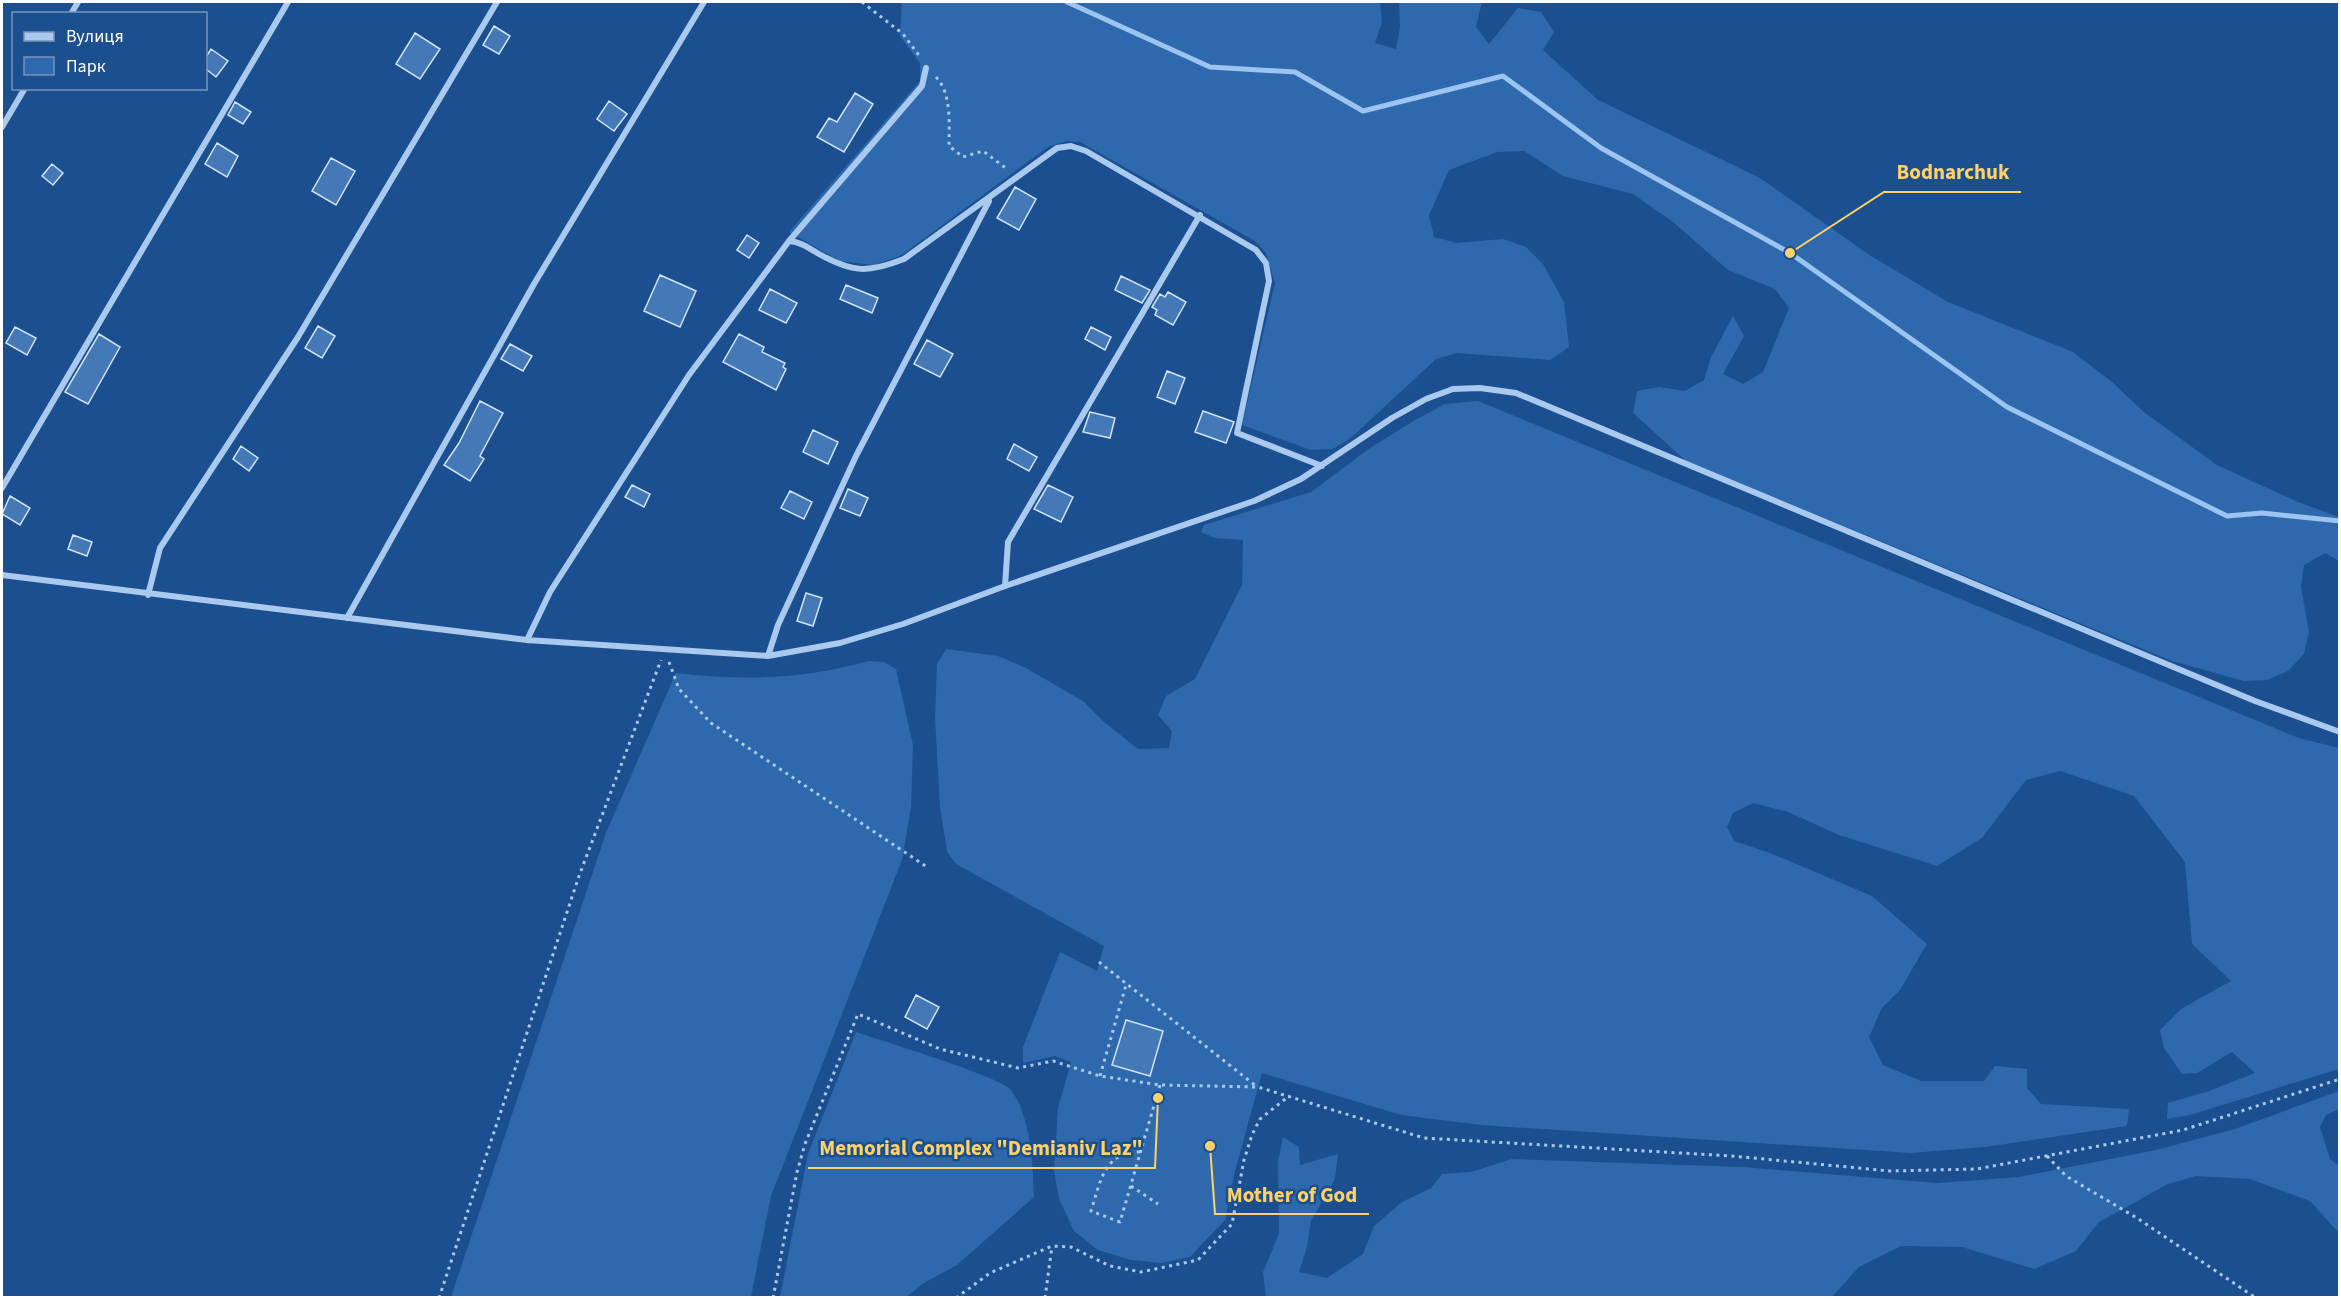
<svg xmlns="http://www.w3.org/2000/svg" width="2341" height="1299" font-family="'Source Sans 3',sans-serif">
<rect width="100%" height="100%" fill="#1b4f8f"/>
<!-- green -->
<path fill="#2e69ad" d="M 902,2 L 1380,2 L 1382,22 L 1375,43 L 1396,49 L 1400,27 L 1399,2 L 1482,2 L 1476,27 L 1489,44 L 1518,8 L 1541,12 L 1554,32 L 1543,50 L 1598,100 L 1760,178 L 1871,256 L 1948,302 L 2073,352 L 2112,382 L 2145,413 L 2217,465 L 2298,502 L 2339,517 L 2339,561 L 2325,553 L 2304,565 L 2301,587 L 2309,632 L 2304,654 L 2288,671 L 2267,680 L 2244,681 L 2172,661 L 1686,461 L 1633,413 L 1637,391 L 1659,387 L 1685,391 L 1704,380 L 1711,357 L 1733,316 L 1744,336 L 1723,374 L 1743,384 L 1763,372 L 1789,308 L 1775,289 L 1728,270 L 1673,222 L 1633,194 L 1563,176 L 1524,151 L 1497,152 L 1449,170 L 1429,215 L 1434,237 L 1457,243 L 1503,239 L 1526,247 L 1543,264 L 1564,302 L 1569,347 L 1550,360 L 1457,353 L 1436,359 L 1352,437 L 1333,449 L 1311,450 L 1242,425 L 1275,283 L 1266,253 L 1255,241 L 1080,142 L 1067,141 L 1048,147 L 902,255 L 874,265 L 840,261 L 789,232 L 920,81 L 920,63 L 900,36 Z
M 1478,401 L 2299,738 L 2339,748 L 2339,1069 L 2190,1115 L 2167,1119 L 2168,1103 L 2209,1091 L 2255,1073 L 2232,1052 L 2197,1073 L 2182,1074 L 2164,1048 L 2160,1030 L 2181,1009 L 2231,981 L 2192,944 L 2185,862 L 2134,796 L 2060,771 L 2026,780 L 1982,838 L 1937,866 L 1839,835 L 1788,812 L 1753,803 L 1733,813 L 1727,827 L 1734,841 L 1770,853 L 1872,896 L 1927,944 L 1900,990 L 1882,1008 L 1869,1037 L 1883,1065 L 1921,1081 L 1984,1081 L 1995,1066 L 2027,1069 L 2027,1088 L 2041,1104 L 2129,1109 L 2127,1126 L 1985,1147 L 1911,1153 L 1481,1125 L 1401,1115 L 1262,1073 L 1235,1171 L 1225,1220 L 1190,1257 L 1161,1263 L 1131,1260 L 1098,1250 L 1074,1231 L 1059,1199 L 1054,1170 L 1058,1108 L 1071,1062 L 1055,1056 L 1023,1063 L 1023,1047 L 1060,952 L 1097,971 L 1104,946 L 956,864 L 947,852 L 940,807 L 935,718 L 937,664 L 946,649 L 998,656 L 1024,667 L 1083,701 L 1103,721 L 1138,749 L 1169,748 L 1172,731 L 1158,715 L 1166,696 L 1195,679 L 1242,585 L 1243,540 L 1215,538 L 1201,532 L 1204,525 L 1311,492 L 1370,448 L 1415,420 L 1445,404 Z
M 869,661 L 884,662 L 896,669 L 913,745 L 911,808 L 902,860 L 771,1196 L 751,1297 L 451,1297 L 606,833 L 676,673 C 742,681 805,679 869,661 Z
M 856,1032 C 879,1040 1002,1077 1011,1090 C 1031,1117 1033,1165 1034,1197 L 957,1265 L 924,1283 L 906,1297 L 780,1297 L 808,1154 Z
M 2339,1091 L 2339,1109 L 2326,1115 L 2320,1127 L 2330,1159 L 2339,1166 L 2339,1233 L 2310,1201 L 2250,1179 L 2196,1176 L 2168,1184 L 2099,1222 L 2076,1251 L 2034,1269 L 1962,1247 L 1901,1246 L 1859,1267 L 1832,1297 L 1266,1297 L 1263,1272 L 1279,1234 L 1278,1161 L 1283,1137 L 1299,1147 L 1300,1165 L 1338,1154 L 1335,1179 L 1311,1221 L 1307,1247 L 1299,1272 L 1327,1278 L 1363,1254 L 1374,1226 L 1402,1202 L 1431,1188 L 1442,1174 L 1471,1172 L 1512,1159 L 1742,1167 L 1937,1183 L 2019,1177 L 2156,1150 L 2235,1129 Z"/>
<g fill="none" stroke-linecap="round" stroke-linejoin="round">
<!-- stream -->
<path stroke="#9cc4f0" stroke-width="5" d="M 1067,2 L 1210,67 L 1295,72 L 1363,111 L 1503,76 L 1601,148 L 1790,253 L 2007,407 L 2227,516 L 2262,513 L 2340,521"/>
</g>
<!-- building -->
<path fill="#4478b7" stroke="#cfe3fa" stroke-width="1.5" d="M 494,26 L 510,36 L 499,54 L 483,45 Z
M 415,33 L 440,49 L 420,79 L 396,64 Z
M 211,49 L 228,61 L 216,77 L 206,69 L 206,57 Z
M 855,93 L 873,104 L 844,152 L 817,137 L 829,118 L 837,122 Z
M 609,101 L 627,114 L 614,131 L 597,119 Z
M 235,102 L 251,112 L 243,124 L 228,115 Z
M 217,143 L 238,156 L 227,177 L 205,164 Z
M 331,158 L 355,171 L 336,205 L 312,191 Z
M 52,164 L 63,173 L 53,185 L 42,176 Z
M 1015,187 L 1036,199 L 1019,230 L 997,218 Z
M 747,235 L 759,243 L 749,258 L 737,250 Z
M 660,275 L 696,291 L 680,327 L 644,311 Z
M 1121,276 L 1150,290 L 1142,303 L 1115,290 Z
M 846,285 L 878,298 L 872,313 L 840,299 Z
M 770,289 L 797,303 L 786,323 L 759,310 Z
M 1168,292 L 1186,302 L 1173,325 L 1155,315 L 1157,310 L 1152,307 L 1160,294 L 1165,297 Z
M 318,326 L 335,336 L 322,358 L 305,348 Z
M 15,327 L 36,338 L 27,355 L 6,343 Z
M 1091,327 L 1111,337 L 1105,350 L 1085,339 Z
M 99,334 L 120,347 L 88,404 L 65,392 Z
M 739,334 L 764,347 L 762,352 L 785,363 L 783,367 L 786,369 L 776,390 L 723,362 Z
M 927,340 L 953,354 L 940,377 L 914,364 Z
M 510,344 L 532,356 L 523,371 L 501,359 Z
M 1167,371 L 1185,378 L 1175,404 L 1157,397 Z
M 480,401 L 503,413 L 480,456 L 484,459 L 470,481 L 444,465 L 459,443 Z
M 1203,411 L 1234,422 L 1226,443 L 1195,432 Z
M 1090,412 L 1115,418 L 1110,438 L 1083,432 Z
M 813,430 L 838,442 L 828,464 L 803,452 Z
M 1014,444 L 1037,457 L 1029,471 L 1007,459 Z
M 241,446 L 258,458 L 249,471 L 233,459 Z
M 632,485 L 650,494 L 644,507 L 625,497 Z
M 1048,485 L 1073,497 L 1061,522 L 1034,509 Z
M 848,489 L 868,498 L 860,516 L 840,508 Z
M 790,491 L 812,502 L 804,519 L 781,508 Z
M 10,496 L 30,508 L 20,525 L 2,514 Z
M 73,535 L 92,542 L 87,556 L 68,549 Z
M 806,593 L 822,598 L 813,626 L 797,621 Z
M 916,995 L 939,1007 L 927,1029 L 905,1017 Z
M 1126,1020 L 1163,1031 L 1150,1076 L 1112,1065 Z"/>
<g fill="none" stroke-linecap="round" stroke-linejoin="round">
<!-- path -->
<path stroke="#a9c9ee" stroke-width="3" stroke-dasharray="3 4.5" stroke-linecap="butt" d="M 862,2 L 903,34 L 921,58
M 936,77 C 952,93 949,126 949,146 L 963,157 L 983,151 L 1007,169
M 669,662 L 679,689 L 711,723 L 927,867
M 1099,962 L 1256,1086
M 1100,1076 L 1126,985
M 1140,1152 C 1104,1151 1100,1183 1091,1211 L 1120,1222 L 1160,1085
M 2047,1156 L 2066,1176 L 2137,1218 L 2256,1298
M 1131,1186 L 1158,1204
M 439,1298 L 579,876 L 661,660
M 773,1298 L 797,1172 L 805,1144 L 858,1014 L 940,1049 L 1018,1068 L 1053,1061 L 1100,1076 L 1160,1085 L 1258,1087 L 1424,1138 L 1732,1156 L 1890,1171 L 1977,1169 L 2183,1130 L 2340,1079
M 956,1298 L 990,1273 L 1052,1246 L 1071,1247 L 1110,1266 L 1141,1272 L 1198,1260 L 1232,1224 L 1244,1160 L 1252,1135 L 1260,1119 L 1289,1096
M 1045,1298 L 1052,1246"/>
<!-- minor -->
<path stroke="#a9c9ee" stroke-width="6" d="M 71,14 L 78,2
M 2,127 L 25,88
M 789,241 C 801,242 809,248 819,254 C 853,273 868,273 904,259 L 1057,148 L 1071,146 L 1086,151 L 1256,250 L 1266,263 L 1269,281 L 1237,433 L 1322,466
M 2,488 L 288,2
M 2,575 L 527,640 L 768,656 L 840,643 L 903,624 L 1005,586 L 1254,501 L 1301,479 L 1392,418 L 1426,399 L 1453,389 L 1480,388 L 1516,393 L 2255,701 L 2340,732
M 1005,586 L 1008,542 L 1200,215
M 148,595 L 160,548 L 298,337 L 497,2
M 347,618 L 534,284 L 704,2
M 527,640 L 550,592 L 689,375 L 789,241 L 922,86 L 926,68
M 768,656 L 778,625 L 856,456 L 989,201"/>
</g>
<!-- callouts -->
<path fill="none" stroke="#ffd166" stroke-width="2" d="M1790 253L1884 192H2021M1158 1098L1155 1168H808M1210 1146L1215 1214H1369"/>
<g fill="#ffd166" stroke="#1b4f8f" stroke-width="2">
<circle cx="1790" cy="253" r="6"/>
<circle cx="1158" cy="1098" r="6"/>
<circle cx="1210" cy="1146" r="6"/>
</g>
<g font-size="21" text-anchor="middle" font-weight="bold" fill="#ffd166" stroke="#1b4f8f" stroke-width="5" stroke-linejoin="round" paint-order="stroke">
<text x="1953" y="179">Bodnarchuk</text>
<text x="981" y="1155">Memorial Complex "Demianiv Laz"</text>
<text x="1292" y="1202">Mother of God</text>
</g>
<!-- border -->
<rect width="2341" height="1299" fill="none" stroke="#ffffff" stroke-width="6"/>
<!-- legend -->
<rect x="12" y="12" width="195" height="78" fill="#1b4f8f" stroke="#7695bc" stroke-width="1.5"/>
<rect x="24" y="32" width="30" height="9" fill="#a9c9ee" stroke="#7695bc" stroke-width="1.5"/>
<text x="66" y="42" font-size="18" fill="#ffffff">Вулиця</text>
<rect x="24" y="57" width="30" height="18" fill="#2e69ad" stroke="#7695bc" stroke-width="1.5"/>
<text x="66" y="72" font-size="18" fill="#ffffff">Парк</text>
</svg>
